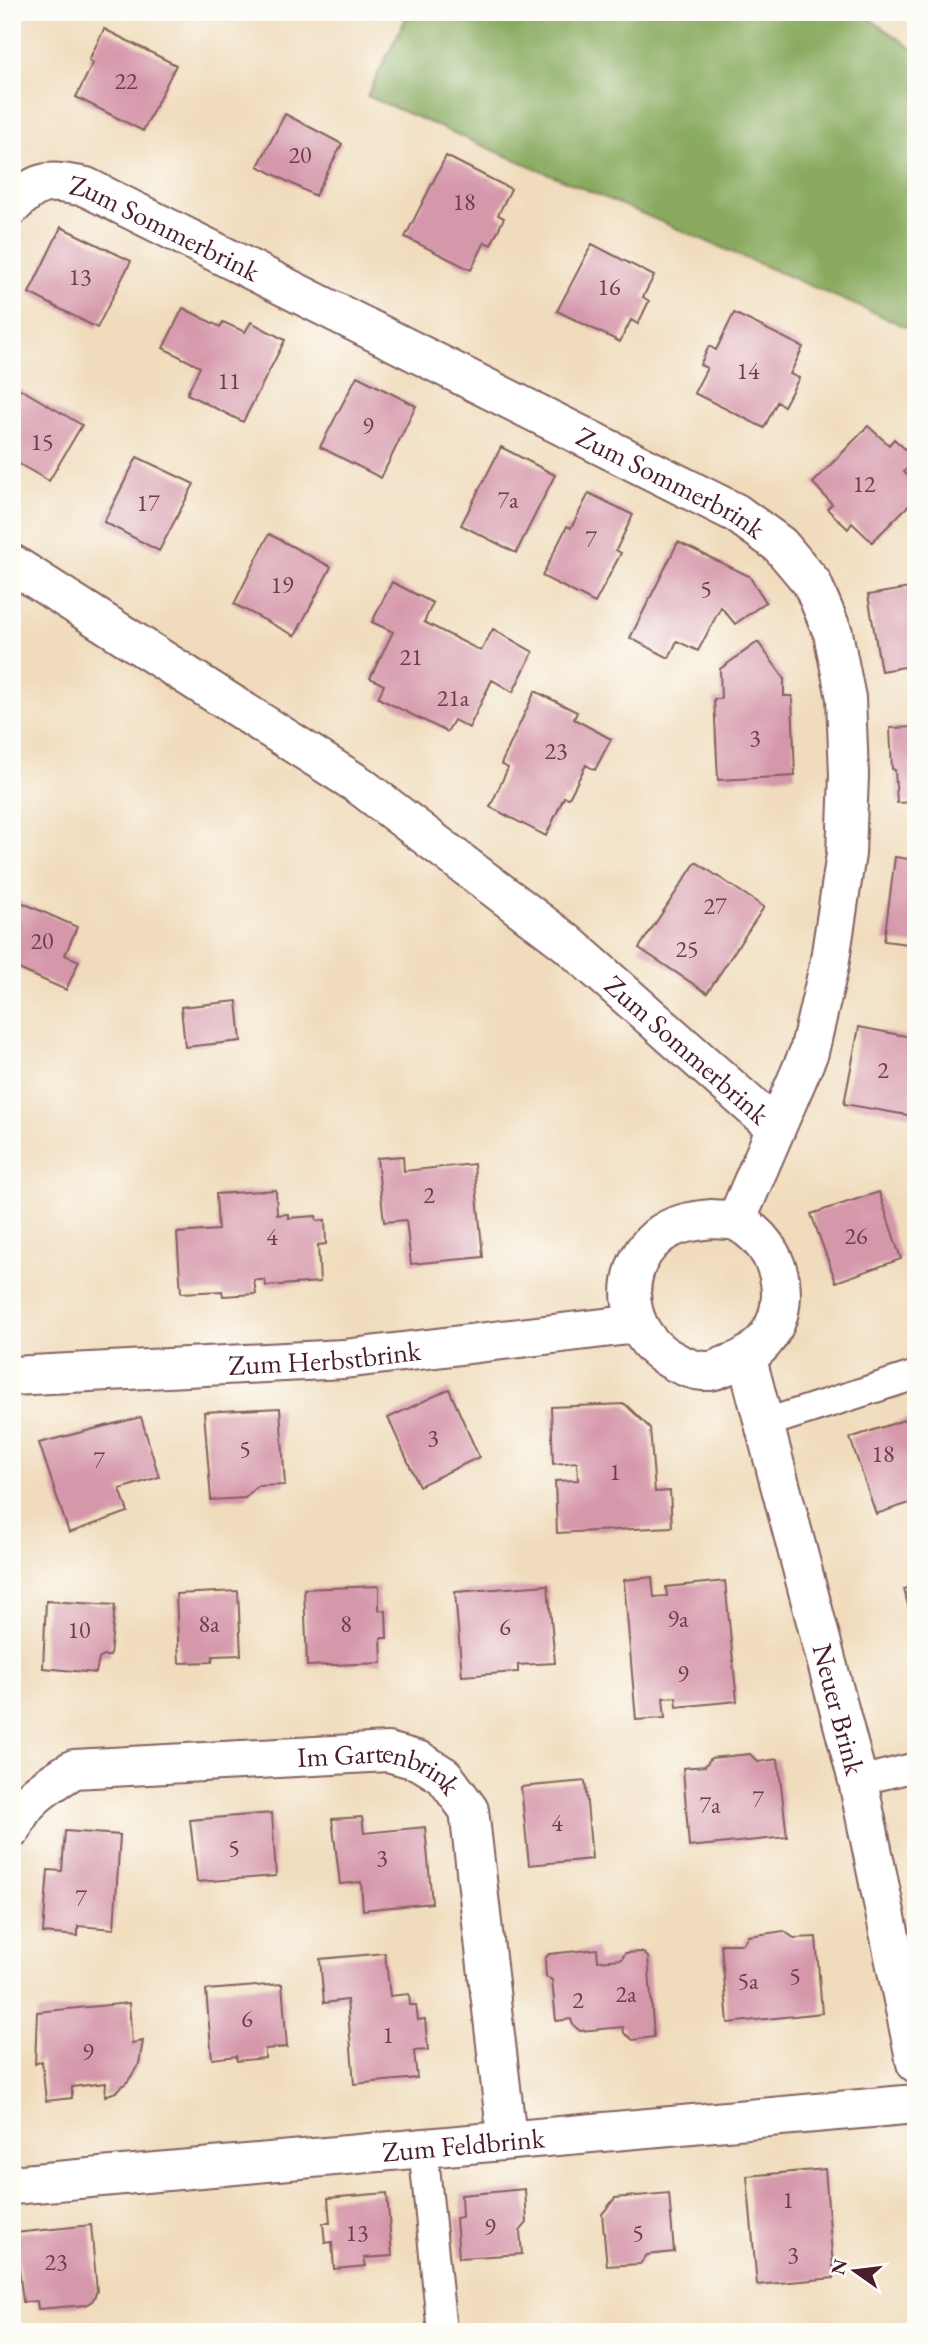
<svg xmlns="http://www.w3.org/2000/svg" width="928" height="2344" font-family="'EB Garamond',serif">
<rect width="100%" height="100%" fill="#fdfcf7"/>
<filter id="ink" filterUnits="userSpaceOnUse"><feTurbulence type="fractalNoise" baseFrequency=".0143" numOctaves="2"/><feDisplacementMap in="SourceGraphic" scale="14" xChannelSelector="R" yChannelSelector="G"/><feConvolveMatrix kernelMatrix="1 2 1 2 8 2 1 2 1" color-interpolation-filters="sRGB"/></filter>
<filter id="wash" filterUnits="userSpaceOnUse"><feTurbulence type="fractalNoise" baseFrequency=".00686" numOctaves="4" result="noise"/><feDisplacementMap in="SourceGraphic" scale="28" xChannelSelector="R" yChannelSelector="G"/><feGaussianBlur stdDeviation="1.57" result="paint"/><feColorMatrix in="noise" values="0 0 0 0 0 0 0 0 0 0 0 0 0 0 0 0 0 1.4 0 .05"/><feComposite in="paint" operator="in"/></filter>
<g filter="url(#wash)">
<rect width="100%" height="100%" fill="#f0dcbc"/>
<!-- forest -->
<path fill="#89aa5e" stroke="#6a6444" stroke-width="2" d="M 409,12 L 860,12 L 916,51 L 916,331 L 367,96 Z"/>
<g id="blocks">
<!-- building -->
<path fill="#d597aa" d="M 104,29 L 176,65 L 143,131 L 76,97 L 93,63 L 89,60 Z
M 285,114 L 342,144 L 315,196 L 258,166 Z
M 446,156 L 511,189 L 498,215 L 504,218 L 491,245 L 485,242 L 471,270 L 405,237 Z
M 61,227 L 131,261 L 97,328 L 29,293 Z
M 592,244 L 654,276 L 643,297 L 649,301 L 638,324 L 631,320 L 620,342 L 557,311 Z
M 183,308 L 220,327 L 223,322 L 245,332 L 251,322 L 285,340 L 243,422 L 187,394 L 200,367 L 163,348 Z
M 734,313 L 803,347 L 790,374 L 799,378 L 784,406 L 777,402 L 764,428 L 694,393 L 707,368 L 700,365 L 709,346 L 716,350 Z
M 357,376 L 416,406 L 381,478 L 320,447 Z
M 12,384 L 82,425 L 49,481 L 12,460 Z
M 868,426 L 889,445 L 894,439 L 915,458 L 904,472 L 916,484 L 916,498 L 872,542 L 852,523 L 848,529 L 827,509 L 832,504 L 813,483 Z
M 501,447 L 555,475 L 516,553 L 461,525 Z
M 137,457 L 194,484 L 159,551 L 104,522 Z
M 589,493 L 633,515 L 616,550 L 621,553 L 595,603 L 542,576 L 567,526 L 571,528 Z
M 269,534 L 331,567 L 295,636 L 234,604 Z
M 678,542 L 749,576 L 766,602 L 735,624 L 721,607 L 698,651 L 677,641 L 669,658 L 630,638 Z
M 392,582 L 433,603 L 424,622 L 481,651 L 493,629 L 533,652 L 513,692 L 492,680 L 469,728 L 454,720 L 447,732 L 378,698 L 384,685 L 370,678 L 393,632 L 372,622 Z
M 916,587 L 916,665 L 881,671 L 868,595 Z
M 758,642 L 784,678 L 784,696 L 792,696 L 795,776 L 718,780 L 714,699 L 721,699 L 720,669 Z
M 535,691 L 577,712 L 574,719 L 611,739 L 595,770 L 586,765 L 569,798 L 564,797 L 546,836 L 490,807 L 508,768 L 501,764 Z
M 916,727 L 916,802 L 897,803 L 895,770 L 892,769 L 890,728 Z
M 895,857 L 916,860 L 916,945 L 884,941 Z
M 696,862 L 764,907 L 707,993 L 639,948 Z
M 12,898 L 77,927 L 65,955 L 79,961 L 66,990 L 12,966 Z
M 237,1001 L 241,1041 L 185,1047 L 181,1007 Z
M 859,1027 L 916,1038 L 916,1103 L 913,1116 L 844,1104 Z
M 403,1156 L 404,1171 L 474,1164 L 483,1257 L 411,1264 L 406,1220 L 384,1222 L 377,1158 Z
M 276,1190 L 277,1215 L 288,1214 L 288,1218 L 316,1216 L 317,1221 L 325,1220 L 326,1244 L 318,1245 L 320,1282 L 266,1286 L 265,1280 L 254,1280 L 256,1294 L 223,1296 L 222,1291 L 181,1293 L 177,1233 L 218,1230 L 216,1194 Z
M 879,1192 L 901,1259 L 836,1282 L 811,1214 Z
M 449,1389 L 479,1457 L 419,1486 L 388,1418 Z
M 625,1404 L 650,1428 L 655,1492 L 670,1491 L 672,1527 L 557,1533 L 555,1481 L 578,1480 L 577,1462 L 553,1464 L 551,1407 Z
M 280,1408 L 285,1485 L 257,1486 L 245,1498 L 211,1500 L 204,1412 Z
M 916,1416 L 916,1501 L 876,1514 L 850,1438 Z
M 141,1417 L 159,1477 L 120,1489 L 128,1512 L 69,1533 L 39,1443 Z
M 652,1577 L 654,1597 L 667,1596 L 666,1587 L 725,1581 L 737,1701 L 677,1707 L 676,1697 L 663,1698 L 665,1718 L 636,1720 L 624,1580 Z
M 548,1585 L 555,1663 L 518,1665 L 518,1672 L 462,1676 L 455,1592 Z
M 379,1586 L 379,1610 L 386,1611 L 387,1638 L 381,1638 L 382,1663 L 307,1666 L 304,1589 Z
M 916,1586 L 916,1634 L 915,1635 L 904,1589 Z
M 238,1591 L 241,1655 L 213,1656 L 212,1662 L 179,1663 L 176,1594 Z
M 46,1601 L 115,1605 L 110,1656 L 103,1656 L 99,1659 L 96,1673 L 43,1668 Z
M 750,1754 L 758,1762 L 778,1759 L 787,1837 L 689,1847 L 683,1768 L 705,1766 L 711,1758 Z
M 585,1781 L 592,1859 L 529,1865 L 521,1787 Z
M 272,1813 L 276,1876 L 197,1882 L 190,1820 Z
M 362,1817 L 364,1833 L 425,1827 L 432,1903 L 363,1910 L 361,1882 L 340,1884 L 332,1819 Z
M 65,1831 L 120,1835 L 114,1929 L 78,1926 L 78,1936 L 43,1933 L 48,1870 L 62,1871 Z
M 784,1931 L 794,1938 L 816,1937 L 822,2013 L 728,2023 L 721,1944 L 743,1944 L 748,1936 Z
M 597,1949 L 598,1961 L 622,1959 L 625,1953 L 642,1952 L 648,1957 L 654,2037 L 633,2040 L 624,2033 L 623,2027 L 580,2031 L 573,2025 L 571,2019 L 556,2021 L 552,1980 L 546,1977 L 545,1959 L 549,1954 Z
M 385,1953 L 390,1996 L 409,1994 L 410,2005 L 416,2005 L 418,2020 L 425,2019 L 428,2050 L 414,2051 L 417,2078 L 354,2084 L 347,2000 L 324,2003 L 320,1959 Z
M 282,1984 L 287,2047 L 265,2049 L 265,2058 L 237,2061 L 236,2056 L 212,2059 L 206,1990 Z
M 129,2003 L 132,2043 L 143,2041 L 139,2064 L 128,2081 L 116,2092 L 105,2096 L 106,2083 L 72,2087 L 72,2098 L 46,2101 L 42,2061 L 35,2064 L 37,2012 Z
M 825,2169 L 834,2278 L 757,2285 L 747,2176 Z
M 525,2189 L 527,2223 L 520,2231 L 522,2254 L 459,2258 L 456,2218 L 462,2217 L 461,2195 Z
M 387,2193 L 392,2256 L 364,2258 L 366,2266 L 334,2269 L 332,2242 L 325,2243 L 323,2223 L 330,2223 L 328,2198 Z
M 669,2193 L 674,2252 L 647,2255 L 640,2264 L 607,2266 L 602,2214 L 615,2198 Z
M 91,2225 L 97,2291 L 93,2300 L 86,2305 L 38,2309 L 37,2301 L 23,2302 L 15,2233 Z"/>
</g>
</g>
<g filter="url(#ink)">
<use href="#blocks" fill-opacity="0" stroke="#84615e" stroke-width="2"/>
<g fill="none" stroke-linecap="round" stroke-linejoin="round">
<defs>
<path id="service" d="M 766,1423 L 916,1375
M 858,1781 L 916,1767
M 423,2147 L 442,2332"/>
<g id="minor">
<path id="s1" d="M 12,206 C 39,178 49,180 86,187 L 736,513 L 780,545 L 812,583 L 833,633 L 846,698 L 849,775 L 846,854 L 829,966 L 809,1052 L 736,1221"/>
<path id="s2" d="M 12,564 L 359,785 L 567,943 L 776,1128"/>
<path d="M 712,1219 C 719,1220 731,1219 738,1222 C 797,1255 796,1342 730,1364 C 724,1366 717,1370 710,1371 C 696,1372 682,1366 670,1359 C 625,1334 617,1271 657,1237 C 672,1224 692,1221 712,1219 Z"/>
<path id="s3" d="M 747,1359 L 858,1781 L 916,2063"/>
<path id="s4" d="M 12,1376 L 344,1359 L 637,1324"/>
<path id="s5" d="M 12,1829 C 24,1798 47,1786 74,1769 L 388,1752 L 420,1761 L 444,1776 L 469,1810 L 507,2139"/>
<path id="s6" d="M 12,2185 L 916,2104"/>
</g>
</defs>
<!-- service casing -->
<use href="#service" stroke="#84615e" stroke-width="32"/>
<!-- minor casing -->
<use href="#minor" stroke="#84615e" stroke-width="42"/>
<!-- service -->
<use href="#service" stroke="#fff" stroke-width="28"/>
<!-- minor -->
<use href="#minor" stroke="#fff" stroke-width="38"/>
</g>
</g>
<g text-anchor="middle" stroke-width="5" stroke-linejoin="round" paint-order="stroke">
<!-- number labels -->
<g font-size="24" fill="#6d3d4b">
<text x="126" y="89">22</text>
<text x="300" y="163">20</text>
<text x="464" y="210">18</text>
<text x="80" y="285">13</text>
<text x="609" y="295">16</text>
<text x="748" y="379">14</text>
<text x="229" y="389">11</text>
<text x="368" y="434">9</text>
<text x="42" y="450">15</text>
<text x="864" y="492">12</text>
<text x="508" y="508">7a</text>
<text x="148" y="511">17</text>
<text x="591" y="547">7</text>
<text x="282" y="593">19</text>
<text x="706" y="597">5</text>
<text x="411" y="665">21</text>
<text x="453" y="706">21a</text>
<text x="755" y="746">3</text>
<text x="556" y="759">23</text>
<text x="715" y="914">27</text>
<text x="42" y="949">20</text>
<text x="687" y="957">25</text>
<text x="883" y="1078">2</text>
<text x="429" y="1203">2</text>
<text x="856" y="1244">26</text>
<text x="272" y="1245">4</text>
<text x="433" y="1446">3</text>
<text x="245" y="1457">5</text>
<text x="883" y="1462">18</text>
<text x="99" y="1468">7</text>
<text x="615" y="1480">1</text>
<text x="678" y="1627">9a</text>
<text x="209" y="1632">8a</text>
<text x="346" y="1632">8</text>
<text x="505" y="1635">6</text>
<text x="79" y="1638">10</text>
<text x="683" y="1682">9</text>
<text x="758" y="1807">7</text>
<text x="710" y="1813">7a</text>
<text x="557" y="1831">4</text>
<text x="234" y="1856">5</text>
<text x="382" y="1866">3</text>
<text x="81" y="1906">7</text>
<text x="795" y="1984">5</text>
<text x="748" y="1989">5a</text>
<text x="626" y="2002">2a</text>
<text x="578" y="2008">2</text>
<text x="247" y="2027">6</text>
<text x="388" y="2043">1</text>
<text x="88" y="2060">9</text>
<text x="788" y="2208">1</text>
<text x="490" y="2235">9</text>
<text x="357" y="2241">13</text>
<text x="638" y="2241">5</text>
<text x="793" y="2263">3</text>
<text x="56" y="2270">23</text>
</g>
<!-- street labels -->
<g font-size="28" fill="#4a1f2b" stroke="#fdfcf7">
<text dy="10" stroke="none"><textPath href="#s1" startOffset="170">Zum Sommerbrink</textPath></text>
<text dy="10" stroke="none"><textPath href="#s1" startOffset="737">Zum Sommerbrink</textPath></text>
<text dy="10" stroke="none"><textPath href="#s2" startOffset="833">Zum Sommerbrink</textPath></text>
<text dy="10" stroke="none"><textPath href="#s4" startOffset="313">Zum Herbstbrink</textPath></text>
<text dy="10" stroke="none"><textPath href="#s3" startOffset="362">Neuer Brink</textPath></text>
<text dy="10" stroke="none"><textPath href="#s5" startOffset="397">Im Gartenbrink</textPath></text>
<text dy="10" stroke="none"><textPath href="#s6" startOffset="453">Zum Feldbrink</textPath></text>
</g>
</g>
<!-- margin -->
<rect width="928" height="2344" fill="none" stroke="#fdfcf7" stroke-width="42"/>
<!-- north arrow -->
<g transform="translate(855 2271) rotate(284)" stroke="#fdfcf7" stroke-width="5" paint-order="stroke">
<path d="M0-5L12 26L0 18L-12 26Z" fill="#4a1f2b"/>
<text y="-10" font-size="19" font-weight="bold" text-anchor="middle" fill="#4a1f2b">N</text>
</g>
</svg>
